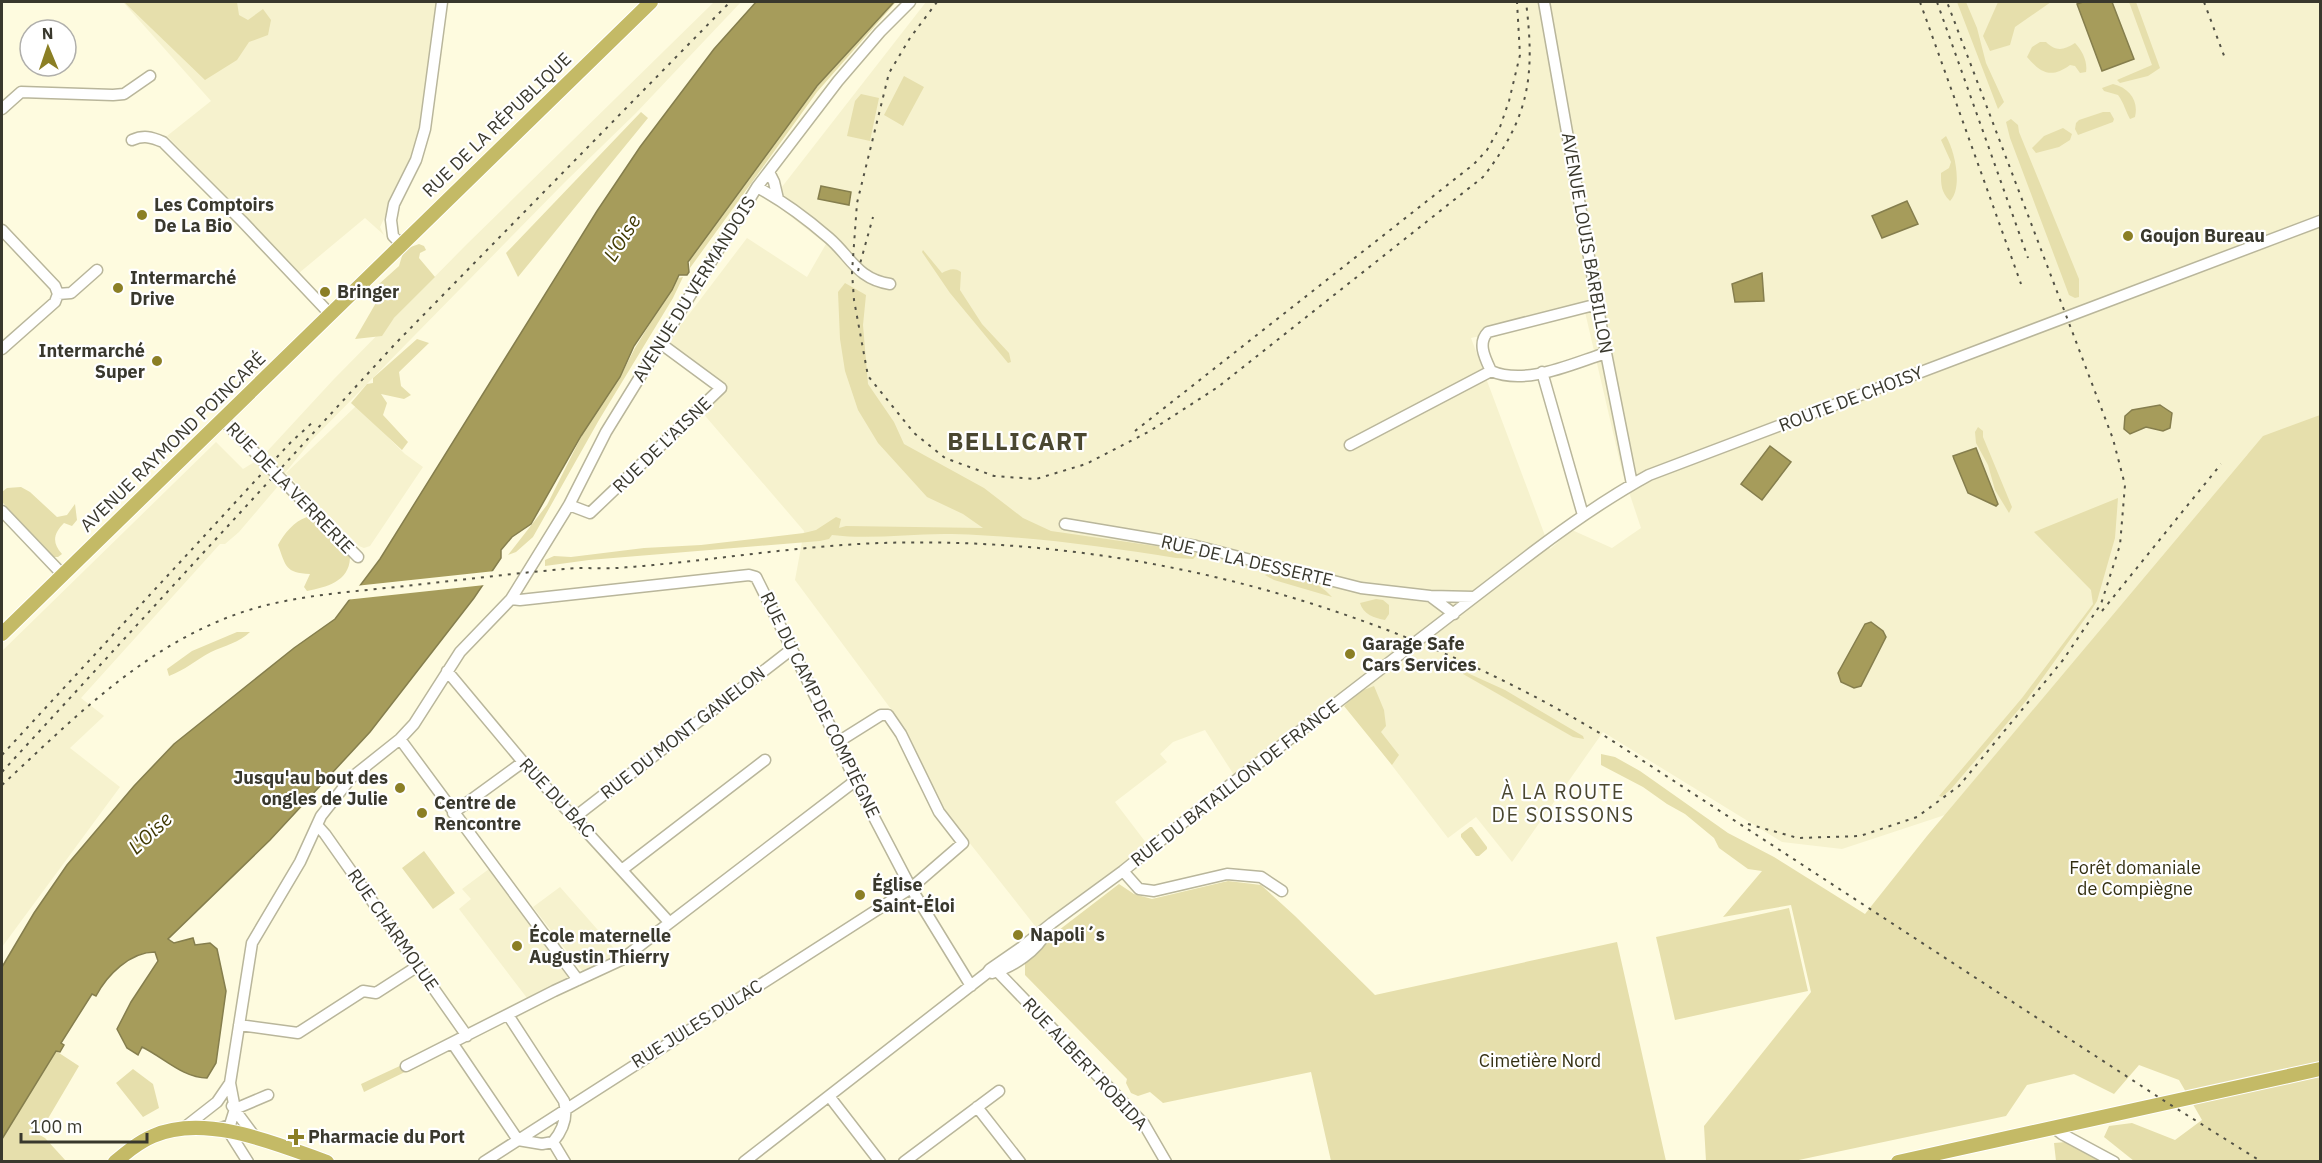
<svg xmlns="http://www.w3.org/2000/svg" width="2322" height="1163" font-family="'IBM Plex Sans',sans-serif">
<rect width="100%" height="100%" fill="#fefbdf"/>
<!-- built -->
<path fill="#f6f2ce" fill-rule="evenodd" d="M 123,2 L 438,2 L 427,105 L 410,166 L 380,227 L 384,235 L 365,218 L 299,273 L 167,136 L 211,101 Z
M 714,2 L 741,2 L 636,113 L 565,182 L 311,441 L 281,478 L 282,479 L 279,485 L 239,532 L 225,544 L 220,544 L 81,698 L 104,716 L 70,748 L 120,787 L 2,947 L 2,651 L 216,442 L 243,469 L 261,458 L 334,379 L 466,245 Z
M 926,2 L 2320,2 L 2320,419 L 2247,455 L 1945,815 L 1842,849 L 1782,842 L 1603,732 L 1512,862 L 1476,817 L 1448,838 L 1343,702 L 1234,775 L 1205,730 L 1173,742 L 1160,754 L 1167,762 L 1115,802 L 1147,844 L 1039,931 L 942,808 L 905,728 L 795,580 L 804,531 L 701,411 L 724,388 L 668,342 L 747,238 L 807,277 L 826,244 L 771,201 ZM 1585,312 L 1622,471 L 1641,528 L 1612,548 L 1572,530 L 1550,549 L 1471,338 Z
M 356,406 L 405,454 L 423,467 L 370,546 L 364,548 L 359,546 L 286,473 Z
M 489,869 L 569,976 L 568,979 L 527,998 L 459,909 L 471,899 L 462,889 Z
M 560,887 L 619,954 L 583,972 L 533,907 Z"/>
<!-- green -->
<path fill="#e6dfac" d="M 124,2 L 237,2 L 239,15 L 248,20 L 263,9 L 271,20 L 268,35 L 249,42 L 237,60 L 205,80 Z
M 890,2 L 896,2 L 817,92 L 690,268 L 690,255 L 776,135 Z
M 1957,2 L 1966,2 L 1977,28 L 1986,63 L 2004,102 L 1998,109 Z
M 1998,2 L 2051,2 L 2015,27 L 2010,45 L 1990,51 L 1983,36 Z
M 2129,2 L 2136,2 L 2160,68 L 2148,76 L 2120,83 L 2117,80 L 2152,65 Z
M 2040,42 L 2046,42 C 2056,52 2064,50 2075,43 C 2082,50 2088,62 2086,72 L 2080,73 L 2075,66 L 2070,65 C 2051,79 2041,73 2027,57 L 2032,47 Z
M 904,76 L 924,87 L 903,126 L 884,115 Z
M 2113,84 C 2129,88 2139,100 2135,117 L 2130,119 C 2126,112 2124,103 2118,95 L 2104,91 L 2102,88 Z
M 861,94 L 879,98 L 870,141 L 847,136 L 855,101 Z
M 641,112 L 648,118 L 518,277 L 506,253 Z
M 2103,112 L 2110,112 L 2114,119 L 2113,122 L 2078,135 L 2075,129 L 2076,123 L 2079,120 Z
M 2011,119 L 2018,125 L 2019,132 L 2079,279 L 2079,297 L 2075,298 L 2069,295 L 2010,138 L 2006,122 Z
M 2063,128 L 2072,134 L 2070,140 L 2059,147 L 2036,153 L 2032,148 L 2044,136 Z
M 1946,136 C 1955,151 1963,188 1950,201 C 1941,192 1941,185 1941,173 L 1949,168 L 1951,162 L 1941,140 Z
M 419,244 L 424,246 L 426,250 L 420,253 L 419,258 L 435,277 L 394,318 L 382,336 L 355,339 L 384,289 L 379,284 L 399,266 C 404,250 402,250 419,244 Z
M 923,250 L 942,273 C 948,270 954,267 961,272 L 960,290 L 982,324 L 1009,353 L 1011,362 L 1008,363 L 950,293 L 922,252 Z
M 683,277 L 673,298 L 599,420 L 533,537 L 516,552 L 508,555 L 547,505 L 587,425 L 620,377 L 635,348 L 678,278 Z
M 845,283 L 866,295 L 863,325 L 868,384 L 894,422 L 904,444 L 984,488 L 1023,518 L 1051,531 L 1183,550 L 1196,553 L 1196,556 L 1193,559 L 1176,558 C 1102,546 1027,536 952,534 C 912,533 872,540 832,535 L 829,539 L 820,541 L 589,560 L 545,566 L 545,560 L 554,556 L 571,557 L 644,548 L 701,545 L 804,533 L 816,530 L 836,517 L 841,519 L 839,528 L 846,526 L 983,528 L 963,514 L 927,497 L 878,443 L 858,410 L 845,371 L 840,339 L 838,292 Z
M 417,339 L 429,343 L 399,372 L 401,386 L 411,395 L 404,399 L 381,394 L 387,403 L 383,415 L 408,442 L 402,450 L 351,403 L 367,384 L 373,383 L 373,378 Z
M 2320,415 L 2320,1161 L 2134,1161 L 2104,1137 L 2109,1126 L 2132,1123 L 2175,1140 L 2202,1120 L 2179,1080 L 2139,1065 L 2114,1094 L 2074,1074 L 2027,1085 L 2006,1116 L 1794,1161 L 1706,1161 L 1704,1126 L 1811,992 L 1791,905 L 1723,917 L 1762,871 L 1748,869 L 1719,848 L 1714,838 L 1685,814 L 1667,804 L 1643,787 L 1601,765 L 1601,754 L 1615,757 L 1640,771 L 1728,833 L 1774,857 L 1865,914 L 1927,836 L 2263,436 Z
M 1978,427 L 1983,431 L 1983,437 L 2012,507 L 2009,513 L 1995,490 L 1988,465 L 1976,443 L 1975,432 Z
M 21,487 L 30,492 L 57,517 L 67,515 L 75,504 L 77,520 L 72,526 L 64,523 C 53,534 52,543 62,554 L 58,557 L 54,557 L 2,502 L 2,492 L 7,488 Z
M 2118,498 L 2115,538 L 2097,601 L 2092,609 L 2026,701 L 1952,788 L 1942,797 L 1939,796 L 2022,698 L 2093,604 L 2091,590 L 2034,532 Z
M 307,517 C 320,522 342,546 350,558 C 349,582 326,587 307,591 L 304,587 L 310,574 C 285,573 286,566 278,545 C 284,534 294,521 307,517 Z
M 1271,573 C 1293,573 1317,580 1332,597 L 1274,580 L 1265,575 Z
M 1376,599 L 1383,600 L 1389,605 L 1389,614 L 1385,620 C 1374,618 1363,614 1360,603 Z
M 237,632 L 250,632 C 240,642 224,646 211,652 C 196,660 185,670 169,676 L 167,669 L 192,651 Z
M 1463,671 L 1505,690 L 1583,736 L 1584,739 L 1573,737 L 1463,674 Z
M 1374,686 L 1384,710 L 1386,726 L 1381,732 L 1399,755 L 1392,765 L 1344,706 L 1361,691 Z
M 1470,827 L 1472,827 L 1487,847 L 1487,849 L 1479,856 L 1476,856 L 1461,837 L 1461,834 Z
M 424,851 L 455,893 L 433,909 L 402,868 Z
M 1228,881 L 1261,885 L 1295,916 L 1375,995 L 1617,942 L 1666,1161 L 1331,1161 L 1311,1072 L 1163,1103 L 1150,1092 L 1138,1096 L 1131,1093 L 1126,1083 L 1127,1079 L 1025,975 L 1025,961 L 1042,948 L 1046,940 L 1119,884 L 1134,894 L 1152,899 Z
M 1789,908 L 1808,991 L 1675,1020 L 1656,937 Z
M 56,1051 L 79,1066 L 43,1127 L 40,1126 L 36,1133 L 45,1138 L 66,1161 L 2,1161 L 2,1139 Z
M 404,1064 L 407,1071 L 364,1092 L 361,1084 Z
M 133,1069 L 153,1084 L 159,1108 L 143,1117 L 116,1083 Z
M 2066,1142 L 2109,1161 L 2056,1161 L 2054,1143 Z"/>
<!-- water -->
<path fill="#a69c5b" stroke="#857e4d" stroke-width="1.5" d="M 756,2 L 894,2 L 817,86 L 688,262 L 689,272 L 687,275 L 679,275 L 672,290 L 634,346 L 620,377 L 581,436 L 531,524 L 512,537 L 501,550 L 501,558 L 474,598 L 370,732 L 270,840 L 168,939 L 174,943 L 193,938 L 195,945 L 210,943 L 217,949 L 226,991 L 216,1063 L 207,1078 C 183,1078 163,1057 142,1047 L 138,1055 L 127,1048 L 117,1029 L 131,1002 L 158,961 L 155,952 C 130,952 107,975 96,996 L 92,994 L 61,1043 L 64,1045 L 60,1052 L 56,1051 L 2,1139 L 2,967 L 34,913 L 67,865 L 134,786 L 174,744 L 294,648 L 335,619 L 380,559 L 597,211 L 640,147 L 714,49 Z
M 2083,2 L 2112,2 L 2134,59 L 2102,71 L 2077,4 Z
M 821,186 L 851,192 L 849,205 L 818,199 Z
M 1907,201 L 1918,224 L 1882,238 L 1872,216 Z
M 1762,273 L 1764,301 L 1735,302 L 1732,284 Z
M 2160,405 L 2172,413 L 2170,428 L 2163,431 L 2146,427 L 2130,434 L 2124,429 L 2125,416 L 2132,410 Z
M 1770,446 L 1791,462 L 1762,500 L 1741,484 Z
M 1976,448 L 1998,504 L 1996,506 L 1968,493 L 1954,459 L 1953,456 Z
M 1871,622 L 1883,631 L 1886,637 L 1861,686 L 1854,688 L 1841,682 L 1838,673 L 1865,624 Z"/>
<!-- pier -->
<path fill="#fefbdf" d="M 495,571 L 485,585 L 345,600 L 355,586 Z"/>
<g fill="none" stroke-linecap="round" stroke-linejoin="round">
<defs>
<path id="minor" d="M 1544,2 L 1606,353 L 1632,484
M 2,109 L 21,92 L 113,95 L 124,94 L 150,76
M 132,140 C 144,135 151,137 163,142 L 242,221 L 330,314
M 769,172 L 774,182 L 778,199
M 757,187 C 783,201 807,219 829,238 C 851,257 857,279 890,284
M 2,230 L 55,286 L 58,294
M 401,244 L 393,236 L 391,220 L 394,204 L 416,160 L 425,129 L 442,2
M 58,294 L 71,293 L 97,270
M 2,349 L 55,302 L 58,294
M 1491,371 C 1485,358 1477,343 1488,332 L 1598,304
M 1542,372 L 1583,515
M 222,419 L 358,557
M 1350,445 L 1491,371 C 1526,386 1571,364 1606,353
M 569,505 L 590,513 L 721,388 L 660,343
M 2,511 L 63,575
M 1065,524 L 1196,546 L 1361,588 L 1430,596 L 1454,614
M 1430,596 L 1474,597
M 511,599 L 520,600 L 749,575 L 756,577 L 838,742 L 855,781 L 911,888 L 971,986
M 447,671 L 523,762 L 669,922
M 400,739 L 578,980
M 453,813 L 523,762
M 575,817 L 792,649
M 317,825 L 325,834 L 467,1036
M 623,869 L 765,760
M 1123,871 L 1139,889 L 1154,891 L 1227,874 L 1261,877 L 1282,891
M 998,972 L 1144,1124 L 1166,1162
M 992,973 C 1013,967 1037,951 1047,931
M 239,1025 L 298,1033 L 363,991 L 376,993 L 418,966
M 453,1044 L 518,1140 L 542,1144 L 553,1142 C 563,1130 568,1116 564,1101 L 508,1015
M 406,1066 L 554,991 L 621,960 L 855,781
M 829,1096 L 880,1162
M 232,1106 L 255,1137
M 977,1107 L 1020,1162
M 235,1109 L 268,1095
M 185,1127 L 217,1102 L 230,1083 L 252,943 L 300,862 L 321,816 L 351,778 L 400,739 L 414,724 L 460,652 L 511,599 L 569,505 L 606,432 L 757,187 L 838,81 L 880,32 L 910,2
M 2054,1128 L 2062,1134 L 2114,1162
M 218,1129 L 230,1125 L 235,1109 L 230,1083
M 229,1132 L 248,1162
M 553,1142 L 565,1162
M 484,1162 L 911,888 L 963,843 L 939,812 L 901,734 L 888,715 L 881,715 L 838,742
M 744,1162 L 987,973 L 990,969 L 1022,947 L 1052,923 L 1123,871 L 1226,788 L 1533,552 C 1570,524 1607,498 1649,475 L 2320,221
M 904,1162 L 999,1091"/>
<path id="major" d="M 2,634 L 651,2
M 115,1162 C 127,1152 139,1142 153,1136 C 205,1113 277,1144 327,1162
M 1898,1162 L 2320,1069"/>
</defs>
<!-- minor casing -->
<use href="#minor" stroke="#b9b69b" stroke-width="13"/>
<!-- major casing -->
<use href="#major" stroke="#fff" stroke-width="16"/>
<!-- minor -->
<use href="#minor" stroke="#fff" stroke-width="10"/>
<!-- major -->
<use href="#major" stroke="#c4ba66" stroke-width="14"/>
<!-- rail -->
<path stroke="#535245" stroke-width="2" stroke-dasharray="3 6" stroke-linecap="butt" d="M 937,2 L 910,38 L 889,73 L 857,203 L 852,272 L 854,300 L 868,376 L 914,433 L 945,458 L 994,476 L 1036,479 L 1086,464 L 1150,431 L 1218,387 L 1483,177 C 1530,117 1535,75 1526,2
M 1920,2 L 2021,284
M 1937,2 L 2028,258
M 2204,2 L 2226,61
M 858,271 L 873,217
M 1135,431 L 1474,164 L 1487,150 L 1500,127 L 1509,101 L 1520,55 L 1517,2
M 2102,611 L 2221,464
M 2,755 L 291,442 L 313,422
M 2,772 L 395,344 L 730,2
M 2,785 C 69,723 133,657 219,621 C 272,598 329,594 386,588 C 446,582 505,574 565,569 C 582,567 600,569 617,568 C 705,562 792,546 881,543 C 1136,535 1390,606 1608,738 L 2166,1102 L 2262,1162
M 1748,824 L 1798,838 L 1860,836 L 1917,817 L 1959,786 L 2063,660 L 2101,604 L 2120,545 L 2125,485 L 2113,439 L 1947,2"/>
</g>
<!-- markers -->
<g fill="#8b7f25" stroke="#fff" stroke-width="2">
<circle cx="142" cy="215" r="6"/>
<circle cx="2128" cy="236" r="6"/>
<circle cx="118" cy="288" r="6"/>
<circle cx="325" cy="292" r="6"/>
<circle cx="157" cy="361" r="6"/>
<circle cx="1350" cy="654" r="6"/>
<circle cx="400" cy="788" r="6"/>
<circle cx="422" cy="813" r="6"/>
<circle cx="860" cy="895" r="6"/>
<circle cx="1018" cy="935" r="6"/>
<circle cx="517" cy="946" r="6"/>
<path d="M293 1128h6v6h6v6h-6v6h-6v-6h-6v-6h6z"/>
</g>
<g text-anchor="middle" stroke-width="4.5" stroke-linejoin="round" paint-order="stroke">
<!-- street labels -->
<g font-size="18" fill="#39382d" stroke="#fff">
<text transform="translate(497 125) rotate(-44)" y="6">RUE DE LA RÉPUBLIQUE</text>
<text transform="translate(1587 243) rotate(80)" y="6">AVENUE LOUIS BARBILLON</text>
<text transform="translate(694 289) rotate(-58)" y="6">AVENUE DU VERMANDOIS</text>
<text transform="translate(1851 399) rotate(-21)" y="6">ROUTE DE CHOISY</text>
<text transform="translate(173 442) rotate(-44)" y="6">AVENUE RAYMOND POINCARÉ</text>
<text transform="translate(662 445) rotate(-44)" y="6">RUE DE L'AISNE</text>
<text transform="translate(290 488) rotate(46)" y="6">RUE DE LA VERRERIE</text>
<text transform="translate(1247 561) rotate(13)" y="6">RUE DE LA DESSERTE</text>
<text transform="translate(820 705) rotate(64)" y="6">RUE DU CAMP DE COMPIÈGNE</text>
<text transform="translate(683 733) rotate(-38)" y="6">RUE DU MONT GANELON</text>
<text transform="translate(1235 783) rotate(-38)" y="6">RUE DU BATAILLON DE FRANCE</text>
<text transform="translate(557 798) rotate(47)" y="6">RUE DU BAC</text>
<text transform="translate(393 930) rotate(55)" y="6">RUE CHARMOLUE</text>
<text transform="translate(697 1024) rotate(-32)" y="6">RUE JULES DULAC</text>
<text transform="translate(1085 1064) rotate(47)" y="6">RUE ALBERT ROBIDA</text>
</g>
<!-- poi labels -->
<g font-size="18" font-weight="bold" fill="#39382d" stroke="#fff" text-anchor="start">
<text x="154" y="211">Les Comptoirs<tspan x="154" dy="21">De La Bio</tspan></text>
<text x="2140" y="242">Goujon Bureau</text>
<text x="130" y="284">Intermarché<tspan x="130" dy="21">Drive</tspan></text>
<text x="337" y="298">Bringer</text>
<text x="145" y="357" text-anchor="end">Intermarché<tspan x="145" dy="21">Super</tspan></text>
<text x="1362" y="650">Garage Safe<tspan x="1362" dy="21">Cars Services</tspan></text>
<text x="388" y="784" text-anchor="end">Jusqu'au bout des<tspan x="388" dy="21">ongles de Julie</tspan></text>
<text x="434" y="809">Centre de<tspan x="434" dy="21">Rencontre</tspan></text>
<text x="872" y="891">Église<tspan x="872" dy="21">Saint-Éloi</tspan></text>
<text x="1030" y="941">Napoli´s</text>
<text x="529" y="942">École maternelle<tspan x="529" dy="21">Augustin Thierry</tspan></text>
<text x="308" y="1143">Pharmacie du Port</text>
</g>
<!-- park labels -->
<g font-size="18" fill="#343012" stroke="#fff">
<text x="2135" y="874">Forêt domaniale<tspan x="2135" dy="21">de Compiègne</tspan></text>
<text x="1540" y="1067">Cimetière Nord</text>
</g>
<!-- water labels -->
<g font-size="20" font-style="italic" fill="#403902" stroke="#fff">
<text transform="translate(622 238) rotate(-58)" y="7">L'Oise</text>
<text transform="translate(150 833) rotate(-43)" y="7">L'Oise</text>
</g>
<!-- neighbourhood labels -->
<g font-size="20" letter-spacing="1.5" fill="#4a4730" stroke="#fff">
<text x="1563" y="799">À LA ROUTE<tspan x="1563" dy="23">DE SOISSONS</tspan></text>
</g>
<!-- district labels -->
<g font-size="24" font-weight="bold" letter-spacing="1.5" fill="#4a4730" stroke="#fff">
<text x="1018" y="450">BELLICART</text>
</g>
</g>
<!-- border -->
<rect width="2322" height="1163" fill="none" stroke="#39382d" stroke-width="6"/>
<!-- north arrow -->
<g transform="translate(48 48) rotate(358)"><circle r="28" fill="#ffffff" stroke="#b0afab" stroke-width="1.5"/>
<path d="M0-4.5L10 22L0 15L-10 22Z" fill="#8b7f25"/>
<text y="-9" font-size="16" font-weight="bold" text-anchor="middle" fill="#39382d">N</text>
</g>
<!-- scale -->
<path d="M21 1133v9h126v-9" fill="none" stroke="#39382d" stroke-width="3"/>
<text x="30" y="1133" font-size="18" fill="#39382d" stroke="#ffffff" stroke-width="4.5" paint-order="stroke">100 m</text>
</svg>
